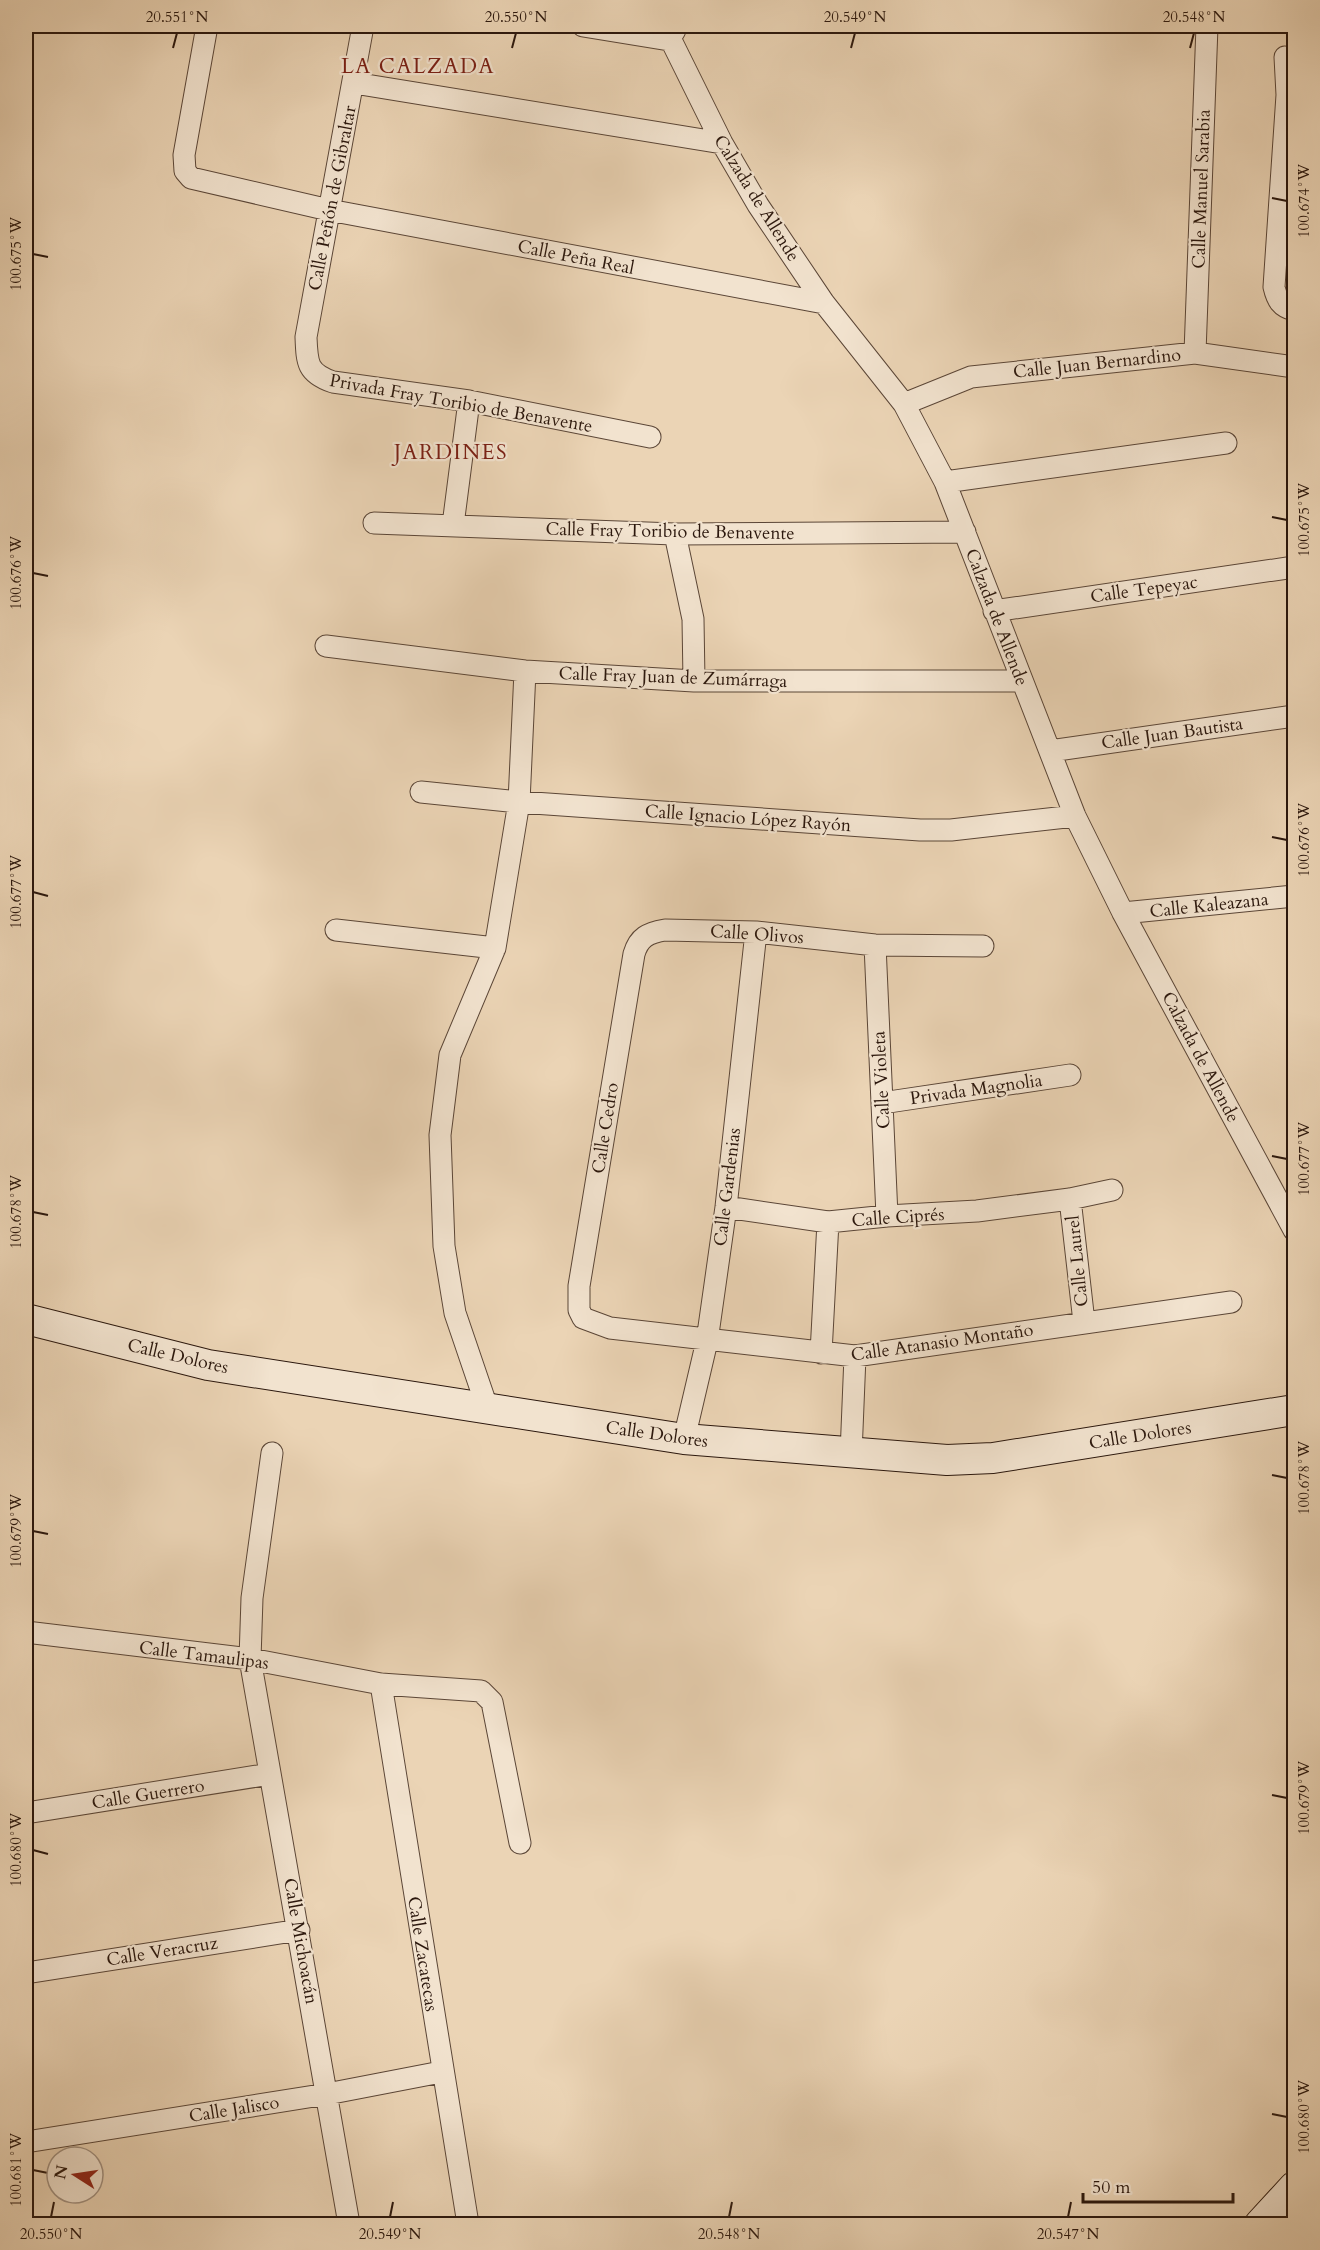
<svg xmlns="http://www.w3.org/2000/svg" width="1320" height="2250" font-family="Cardo,serif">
<rect width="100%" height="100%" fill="#ebd4b5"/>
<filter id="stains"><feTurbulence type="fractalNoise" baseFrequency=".00333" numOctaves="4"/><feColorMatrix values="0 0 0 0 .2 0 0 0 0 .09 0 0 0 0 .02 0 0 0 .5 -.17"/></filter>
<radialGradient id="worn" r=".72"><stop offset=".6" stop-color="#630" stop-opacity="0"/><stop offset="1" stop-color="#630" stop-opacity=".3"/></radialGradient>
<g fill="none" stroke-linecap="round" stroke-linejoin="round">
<defs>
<path id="street" d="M 207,26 L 184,155 L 185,171 L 191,178 L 329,210 L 824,303
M 363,26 L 306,337 C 307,363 307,373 333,382 L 469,401 L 650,437
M 583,26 L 669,40 L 675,30
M 664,26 L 722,143 L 758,205 L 824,303 L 904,404 L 945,482 L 1075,816 L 1123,913 L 1294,1230
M 1285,57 L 1287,95 L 1274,287 C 1277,300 1281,307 1294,310
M 354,83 L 722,143
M 1195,353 L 1207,26
M 904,404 L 971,377 L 1195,353 L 1294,367
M 945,482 L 1226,443
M 374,523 L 675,534 L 965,532
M 453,525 L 469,401
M 675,534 L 693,619 L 694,681
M 994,611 L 1294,567
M 326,646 L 525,671 L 694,681 L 1021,681
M 1050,751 L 1294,716
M 421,792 L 519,802 L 920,830 L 951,830 L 1075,816
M 1123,913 L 1294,896
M 336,930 L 495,948
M 875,945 L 887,1216
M 983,946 L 875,945 L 756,932 L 665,930 C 648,933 639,937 634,954 L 579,1286 L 579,1310 L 583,1318 L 610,1328 L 855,1356 L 1231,1302
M 882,1103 L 1070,1075
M 1070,1199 L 1084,1322
M 726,1207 L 828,1222 L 887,1216 L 977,1211 L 1070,1199 L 1112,1190
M 821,1353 L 828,1222
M 487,1407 L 455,1313 L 444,1246 L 440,1135 L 450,1055 L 495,948 L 519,802 L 525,671
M 684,1439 L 707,1341 L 726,1207 L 756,932
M 272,1453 L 252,1598 L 250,1659 L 349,2224
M 851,1454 L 855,1356
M 26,1632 L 250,1659 L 381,1684 L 481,1691 L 492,1702 L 520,1843
M 381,1684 L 468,2224
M 26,1813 L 270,1774
M 26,1973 L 299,1930
M 26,2142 L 327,2094 L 441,2072"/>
<path id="secondary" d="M 26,1319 L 208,1365 L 684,1439 L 947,1460 L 993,1458 L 1294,1410
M 1260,2224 L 1294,2187"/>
</defs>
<!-- street casing -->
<use href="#street" stroke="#5b4637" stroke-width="23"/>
<!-- secondary casing -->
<use href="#secondary" stroke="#2b170d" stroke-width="32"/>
<!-- street -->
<use href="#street" stroke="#f2e3cf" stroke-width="21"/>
<!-- secondary -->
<use href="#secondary" stroke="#f2e3cf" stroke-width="30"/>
</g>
<!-- ticks -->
<path fill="none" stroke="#2b170d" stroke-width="2" d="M 173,48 L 177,33M 512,48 L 516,33M 851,48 L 855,33M 1190,48 L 1194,33M 1272,198 L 1287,201M 33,254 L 48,257M 1272,517 L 1287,520M 33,573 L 48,576M 1272,837 L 1287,840M 33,892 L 48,896M 1272,1156 L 1287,1159M 33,1212 L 48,1215M 1272,1475 L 1287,1478M 33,1531 L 48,1534M 1272,1795 L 1287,1798M 33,1850 L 48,1854M 1272,2114 L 1287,2117M 33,2170 L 48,2173M 51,2217 L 54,2202M 390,2217 L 393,2202M 729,2217 L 732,2202M 1068,2217 L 1071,2202"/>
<g text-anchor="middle" stroke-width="4.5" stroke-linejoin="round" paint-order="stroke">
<!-- street labels -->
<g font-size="18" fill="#2b170d" stroke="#f2e3cf">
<text transform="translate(1201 189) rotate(-88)" y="6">Calle Manuel Sarabia</text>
<text transform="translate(332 198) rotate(-79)" y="6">Calle Peñón de Gibraltar</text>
<text transform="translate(757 198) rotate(58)" y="6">Calzada de Allende</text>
<text transform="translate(576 257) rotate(11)" y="6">Calle Peña Real</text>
<text transform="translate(1097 363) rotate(-6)" y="6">Calle Juan Bernardino</text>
<text transform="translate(461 403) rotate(10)" y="6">Privada Fray Toribio de Benavente</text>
<text transform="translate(670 531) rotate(1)" y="6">Calle Fray Toribio de Benavente</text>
<text transform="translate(1144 589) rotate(-8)" y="6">Calle Tepeyac</text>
<text transform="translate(997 617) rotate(69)" y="6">Calzada de Allende</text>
<text transform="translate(673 677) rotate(2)" y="6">Calle Fray Juan de Zumárraga</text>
<text transform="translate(1172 733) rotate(-8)" y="6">Calle Juan Bautista</text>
<text transform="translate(748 818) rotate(4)" y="6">Calle Ignacio López Rayón</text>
<text transform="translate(1209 905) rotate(-6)" y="6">Calle Kaleazana</text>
<text transform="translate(757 934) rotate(4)" y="6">Calle Olivos</text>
<text transform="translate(1201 1057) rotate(62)" y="6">Calzada de Allende</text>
<text transform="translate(881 1080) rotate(-93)" y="6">Calle Violeta</text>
<text transform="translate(976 1089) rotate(-8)" y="6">Privada Magnolia</text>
<text transform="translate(605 1128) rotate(-81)" y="6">Calle Cedro</text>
<text transform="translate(727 1187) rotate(-83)" y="6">Calle Gardenias</text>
<text transform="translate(898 1217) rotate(-4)" y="6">Calle Ciprés</text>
<text transform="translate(1077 1261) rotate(-96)" y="6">Calle Laurel</text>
<text transform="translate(942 1342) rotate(-8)" y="6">Calle Atanasio Montaño</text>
<text transform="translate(178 1356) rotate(13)" y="6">Calle Dolores</text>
<text transform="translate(657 1434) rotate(8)" y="6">Calle Dolores</text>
<text transform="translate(1140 1435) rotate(-9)" y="6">Calle Dolores</text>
<text transform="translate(204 1655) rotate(7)" y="6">Calle Tamaulipas</text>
<text transform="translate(148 1794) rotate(-9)" y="6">Calle Guerrero</text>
<text transform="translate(301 1941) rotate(80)" y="6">Calle Michoacán</text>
<text transform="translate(162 1951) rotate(-9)" y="6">Calle Veracruz</text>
<text transform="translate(423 1954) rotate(81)" y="6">Calle Zacatecas</text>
<text transform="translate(234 2109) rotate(-9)" y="6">Calle Jalisco</text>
</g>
<!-- quarter labels -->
<g font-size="21" letter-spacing="1.5" fill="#7a1f14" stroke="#f2e3cf">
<text x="418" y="73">LA CALZADA</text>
<text x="451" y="459">JARDINES</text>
</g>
</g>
<!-- margin -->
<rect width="1320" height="2250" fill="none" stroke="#ebd4b5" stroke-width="66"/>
<!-- north arrow -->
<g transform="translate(75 2175) rotate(282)"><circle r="28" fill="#f2e3cf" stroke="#a29181" stroke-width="1.5"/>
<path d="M0-4.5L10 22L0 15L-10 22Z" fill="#8f2418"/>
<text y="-9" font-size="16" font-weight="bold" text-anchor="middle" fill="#2b170d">N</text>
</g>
<!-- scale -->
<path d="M1083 2193v9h150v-9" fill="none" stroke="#2b170d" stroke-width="3"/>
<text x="1092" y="2193" font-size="18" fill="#2b170d" stroke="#f2e3cf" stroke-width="4.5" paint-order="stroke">50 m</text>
<rect x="33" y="33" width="1254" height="2184" fill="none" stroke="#2b170d" stroke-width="2"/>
<g font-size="15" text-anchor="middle" fill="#2b170d">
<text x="177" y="22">20.551°N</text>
<text x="516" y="22">20.550°N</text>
<text x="855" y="22">20.549°N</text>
<text x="1194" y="22">20.548°N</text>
<text transform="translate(1304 201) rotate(-90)" y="5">100.674°W</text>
<text transform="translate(16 254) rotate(-90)" y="5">100.675°W</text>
<text transform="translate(1304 520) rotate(-90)" y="5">100.675°W</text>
<text transform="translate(16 573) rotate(-90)" y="5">100.676°W</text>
<text transform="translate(1304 840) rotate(-90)" y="5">100.676°W</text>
<text transform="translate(16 892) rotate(-90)" y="5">100.677°W</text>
<text transform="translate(1304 1159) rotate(-90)" y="5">100.677°W</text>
<text transform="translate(16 1212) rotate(-90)" y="5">100.678°W</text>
<text transform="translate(1304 1478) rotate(-90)" y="5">100.678°W</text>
<text transform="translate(16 1531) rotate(-90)" y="5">100.679°W</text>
<text transform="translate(1304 1798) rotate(-90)" y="5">100.679°W</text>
<text transform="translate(16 1850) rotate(-90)" y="5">100.680°W</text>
<text transform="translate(1304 2117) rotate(-90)" y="5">100.680°W</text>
<text transform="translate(16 2170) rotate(-90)" y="5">100.681°W</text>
<text x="51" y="2239">20.550°N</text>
<text x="390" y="2239">20.549°N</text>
<text x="729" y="2239">20.548°N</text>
<text x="1068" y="2239">20.547°N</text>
</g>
<rect width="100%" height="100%" filter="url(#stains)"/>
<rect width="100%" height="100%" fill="url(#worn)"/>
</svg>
